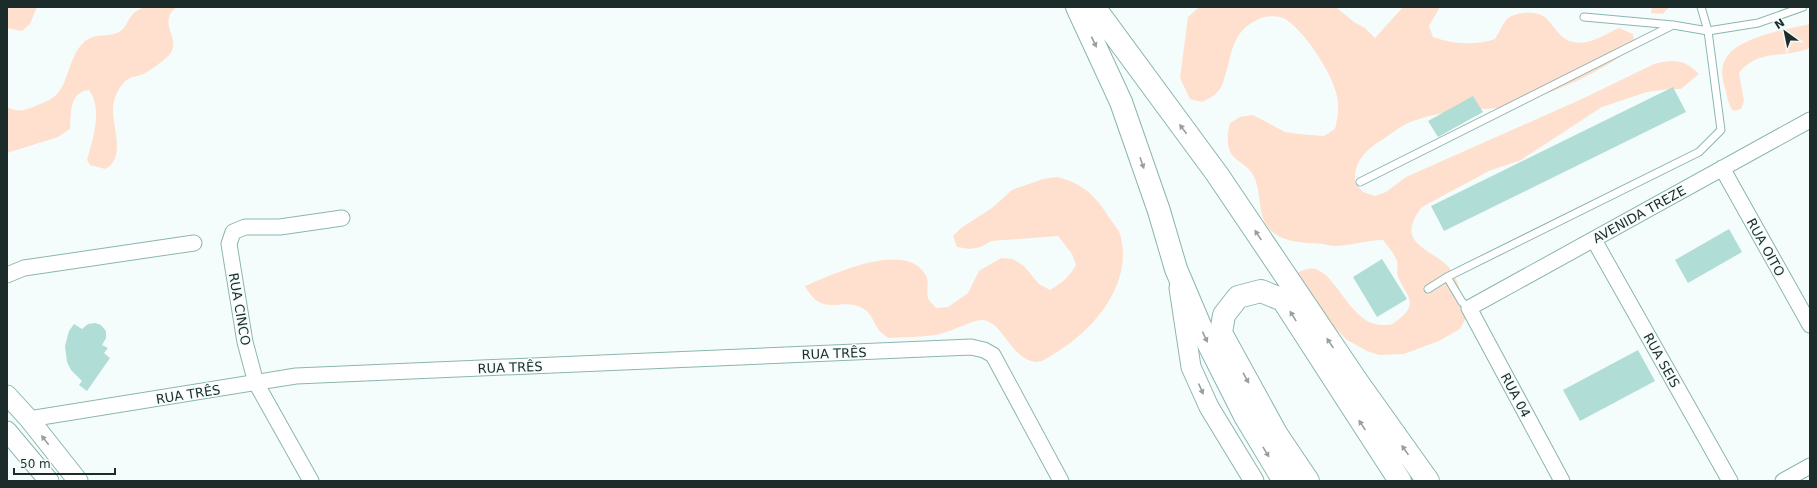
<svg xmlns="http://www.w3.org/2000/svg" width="1817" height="488" font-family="'DejaVu Sans',sans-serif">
<rect width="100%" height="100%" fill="#f5fdfc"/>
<!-- green -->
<path fill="#ffe0ce" d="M 7,7 L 37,7 L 30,24 L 22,31 L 7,28 Z
M 145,7 L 177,7 C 156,22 182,39 170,54 C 166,59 149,72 143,74 C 140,76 135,76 132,77 C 120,82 113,98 113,110 C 113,128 126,159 105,169 L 90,165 L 87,160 C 93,138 103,110 89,90 C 69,92 71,114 70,129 L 58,137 L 7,153 L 7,107 C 17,112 23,111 33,107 C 40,104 49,101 55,96 C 69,84 68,57 84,42 C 96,32 107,38 119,32 C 126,28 127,21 132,15 C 135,11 140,9 145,7 Z
M 1199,7 L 1336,7 L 1354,22 L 1365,28 L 1375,38 L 1403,7 L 1440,7 L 1429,26 L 1433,37 C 1454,44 1474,46 1495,39 C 1499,33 1503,23 1508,18 C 1517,12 1538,10 1546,18 C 1554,26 1561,40 1573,42 C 1589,46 1605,34 1619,28 L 1633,34 L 1635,45 C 1603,73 1545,97 1504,107 C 1490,110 1477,108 1464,110 C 1445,112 1425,116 1408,123 C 1400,127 1392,133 1385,138 C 1375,144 1366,150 1360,160 C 1355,167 1355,175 1355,183 L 1363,192 L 1375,196 L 1386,192 L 1406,177 L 1584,98 L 1654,64 C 1673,59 1685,59 1699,74 L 1681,89 L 1670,89 L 1647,92 L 1602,107 L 1521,160 L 1489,171 L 1422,207 C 1390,248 1440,249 1453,273 C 1461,287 1463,303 1466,318 L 1460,329 L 1439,341 L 1404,354 L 1379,355 L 1367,351 L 1347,340 L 1312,305 L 1295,274 C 1302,271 1309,266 1318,270 C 1338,278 1353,327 1384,325 C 1388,325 1392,325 1395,322 C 1424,302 1402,294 1397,273 C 1397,269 1398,264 1397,261 C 1394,253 1388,247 1383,240 C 1366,240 1351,246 1335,246 C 1331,246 1327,245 1323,244 C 1305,243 1278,243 1267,226 C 1257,211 1262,189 1252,173 C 1248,167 1242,164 1236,159 C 1225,150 1227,135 1230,123 L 1240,117 L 1253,115 L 1285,132 L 1298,134 L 1324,136 L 1335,129 C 1337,120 1339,111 1338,102 C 1336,78 1305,31 1285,19 C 1277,15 1266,16 1259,19 C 1230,32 1233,54 1224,79 C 1223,83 1222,87 1219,90 C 1215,96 1208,99 1202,102 L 1190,99 L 1180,78 L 1188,17 Z
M 1652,7 L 1669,7 L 1663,14 L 1651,13 Z
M 1810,24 L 1810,48 C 1785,59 1759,48 1739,73 L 1744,101 L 1741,109 L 1733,111 C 1728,104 1727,96 1725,88 C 1722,79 1720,67 1726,58 C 1739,37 1787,29 1810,24 Z
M 1057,177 C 1083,183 1097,197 1110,219 C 1113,223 1118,229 1120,234 C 1134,281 1096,327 1060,350 C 1053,354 1044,362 1036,362 C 1010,359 1003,321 982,320 C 973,320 948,333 936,335 C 920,337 903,337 888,338 C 885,335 881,333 878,329 C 874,323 871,313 864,309 C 842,295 823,320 805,286 C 831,275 905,240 925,274 C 930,281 926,290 928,298 C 929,301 934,305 936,308 L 948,307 L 968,293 L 979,271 L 1001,258 L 1013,259 L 1024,266 L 1039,284 L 1050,290 C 1062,283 1069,277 1076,265 L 1072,254 L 1058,236 L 991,241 L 981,247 L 970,249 L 957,247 L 953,236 L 961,228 L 992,208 L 1012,190 L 1043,179 Z"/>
<!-- building -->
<path fill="#b0ddd5" d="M 1673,87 L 1686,112 L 1444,231 L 1431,206 Z
M 1473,96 L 1483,112 L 1438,137 L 1428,121 Z
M 1729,229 L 1742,252 L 1688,283 L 1675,260 Z
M 1382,259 L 1407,299 L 1377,317 L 1353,277 Z
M 95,323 L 101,325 L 106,331 L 106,338 L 102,345 L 108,348 L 104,353 L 110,358 L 87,391 L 79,385 L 82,381 L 71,370 L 67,362 L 65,346 L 69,331 L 74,324 L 82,329 L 88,324 Z
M 1638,350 L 1655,381 L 1580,421 L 1563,390 Z"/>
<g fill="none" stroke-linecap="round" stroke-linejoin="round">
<defs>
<path id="service" d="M 1584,17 L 1673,25 L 1708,31 L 1758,23 L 1803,7
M 1360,182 L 1673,25
M 1447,277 L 1462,302 L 1469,308
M 1428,289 L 1447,277 L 1699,152 L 1721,130 L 1708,31 L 1701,7"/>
<path id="minor" d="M 1722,168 L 1810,325
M 1594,240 L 1730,481
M 7,275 L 24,268 L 194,243
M 29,419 L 296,376 L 971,347 L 984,350 L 993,355 L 1061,481
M 311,481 L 256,383 L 245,342 L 229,244 L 233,232 L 245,227 L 280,227 L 342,218
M 1562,481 L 1469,308 L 1810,120
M 1783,481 L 1810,466"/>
<path id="tertiary" d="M 1179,288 L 1191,367 L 1209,407 L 1254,481
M 7,395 L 29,419 L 78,481
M 7,431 L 49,481"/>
<path id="motorway" d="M 1077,7 L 1121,102 L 1159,211 L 1176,269 L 1204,335 L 1245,416 L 1284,481
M 1094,7 L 1217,174 L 1356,380 L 1428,481
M 1308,481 L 1277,435 L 1221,333 L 1224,315 L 1238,297 L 1261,291 L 1283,300 L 1400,481"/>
</defs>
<!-- service casing -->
<use href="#service" stroke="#8ab6af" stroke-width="9"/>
<!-- minor casing -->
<use href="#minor" stroke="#8ab6af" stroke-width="17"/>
<!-- tertiary casing -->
<use href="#tertiary" stroke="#8ab6af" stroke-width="21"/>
<!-- motorway casing -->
<use href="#motorway" stroke="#8ab6af" stroke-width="24"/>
<!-- service -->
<use href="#service" stroke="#fff" stroke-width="7"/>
<!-- minor -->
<use href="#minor" stroke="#fff" stroke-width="15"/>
<!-- tertiary -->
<use href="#tertiary" stroke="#fff" stroke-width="19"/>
<!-- motorway -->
<use href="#motorway" stroke="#fff" stroke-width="22"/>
</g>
<!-- one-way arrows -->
<defs><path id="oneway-solid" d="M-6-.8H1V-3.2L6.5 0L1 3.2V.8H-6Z"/></defs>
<g fill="#98a09f">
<use href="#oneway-solid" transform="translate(1094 42) rotate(65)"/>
<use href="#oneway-solid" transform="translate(1183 129) rotate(-127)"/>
<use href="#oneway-solid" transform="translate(1142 163) rotate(71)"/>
<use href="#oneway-solid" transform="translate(1258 235) rotate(-124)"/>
<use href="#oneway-solid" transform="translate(1293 316) rotate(-122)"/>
<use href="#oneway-solid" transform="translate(1205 337) rotate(65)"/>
<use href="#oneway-solid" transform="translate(1330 343) rotate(-124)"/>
<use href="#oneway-solid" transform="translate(1246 378) rotate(61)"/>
<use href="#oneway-solid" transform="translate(1201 389) rotate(66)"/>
<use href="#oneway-solid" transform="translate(1362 425) rotate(-123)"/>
<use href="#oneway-solid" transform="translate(45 440) rotate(-128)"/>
<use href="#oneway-solid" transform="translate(1405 450) rotate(-125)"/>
<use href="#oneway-solid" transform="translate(1266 452) rotate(59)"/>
</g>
<g text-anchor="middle" stroke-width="3" stroke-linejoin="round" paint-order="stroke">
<!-- street labels -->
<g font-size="13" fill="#1b2c2a" stroke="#f5fdfc">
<text transform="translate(1639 214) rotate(-29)" y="5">AVENIDA TREZE</text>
<text transform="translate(1766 247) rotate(61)" y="5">RUA OITO</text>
<text transform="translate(240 309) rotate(80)" y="5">RUA CINCO</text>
<text transform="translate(834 353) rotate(-2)" y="5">RUA TRÊS</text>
<text transform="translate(1662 360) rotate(61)" y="5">RUA SEIS</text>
<text transform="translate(510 367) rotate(-2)" y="5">RUA TRÊS</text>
<text transform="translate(188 394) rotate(-9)" y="5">RUA TRÊS</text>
<text transform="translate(1516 395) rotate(62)" y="5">RUA 04</text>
</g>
</g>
<!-- border -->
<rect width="1817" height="488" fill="none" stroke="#1b2c2a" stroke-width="16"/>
<!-- north arrow -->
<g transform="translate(1785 32) rotate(327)" stroke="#f5fdfc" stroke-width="3" paint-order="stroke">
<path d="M0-3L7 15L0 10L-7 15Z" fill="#1b2c2a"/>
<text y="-6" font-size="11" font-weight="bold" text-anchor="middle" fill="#1b2c2a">N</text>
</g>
<!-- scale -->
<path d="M14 468v6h101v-6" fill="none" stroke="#1b2c2a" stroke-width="2"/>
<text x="20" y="468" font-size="12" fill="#1b2c2a" stroke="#f5fdfc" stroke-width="3" paint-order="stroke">50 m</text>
</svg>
